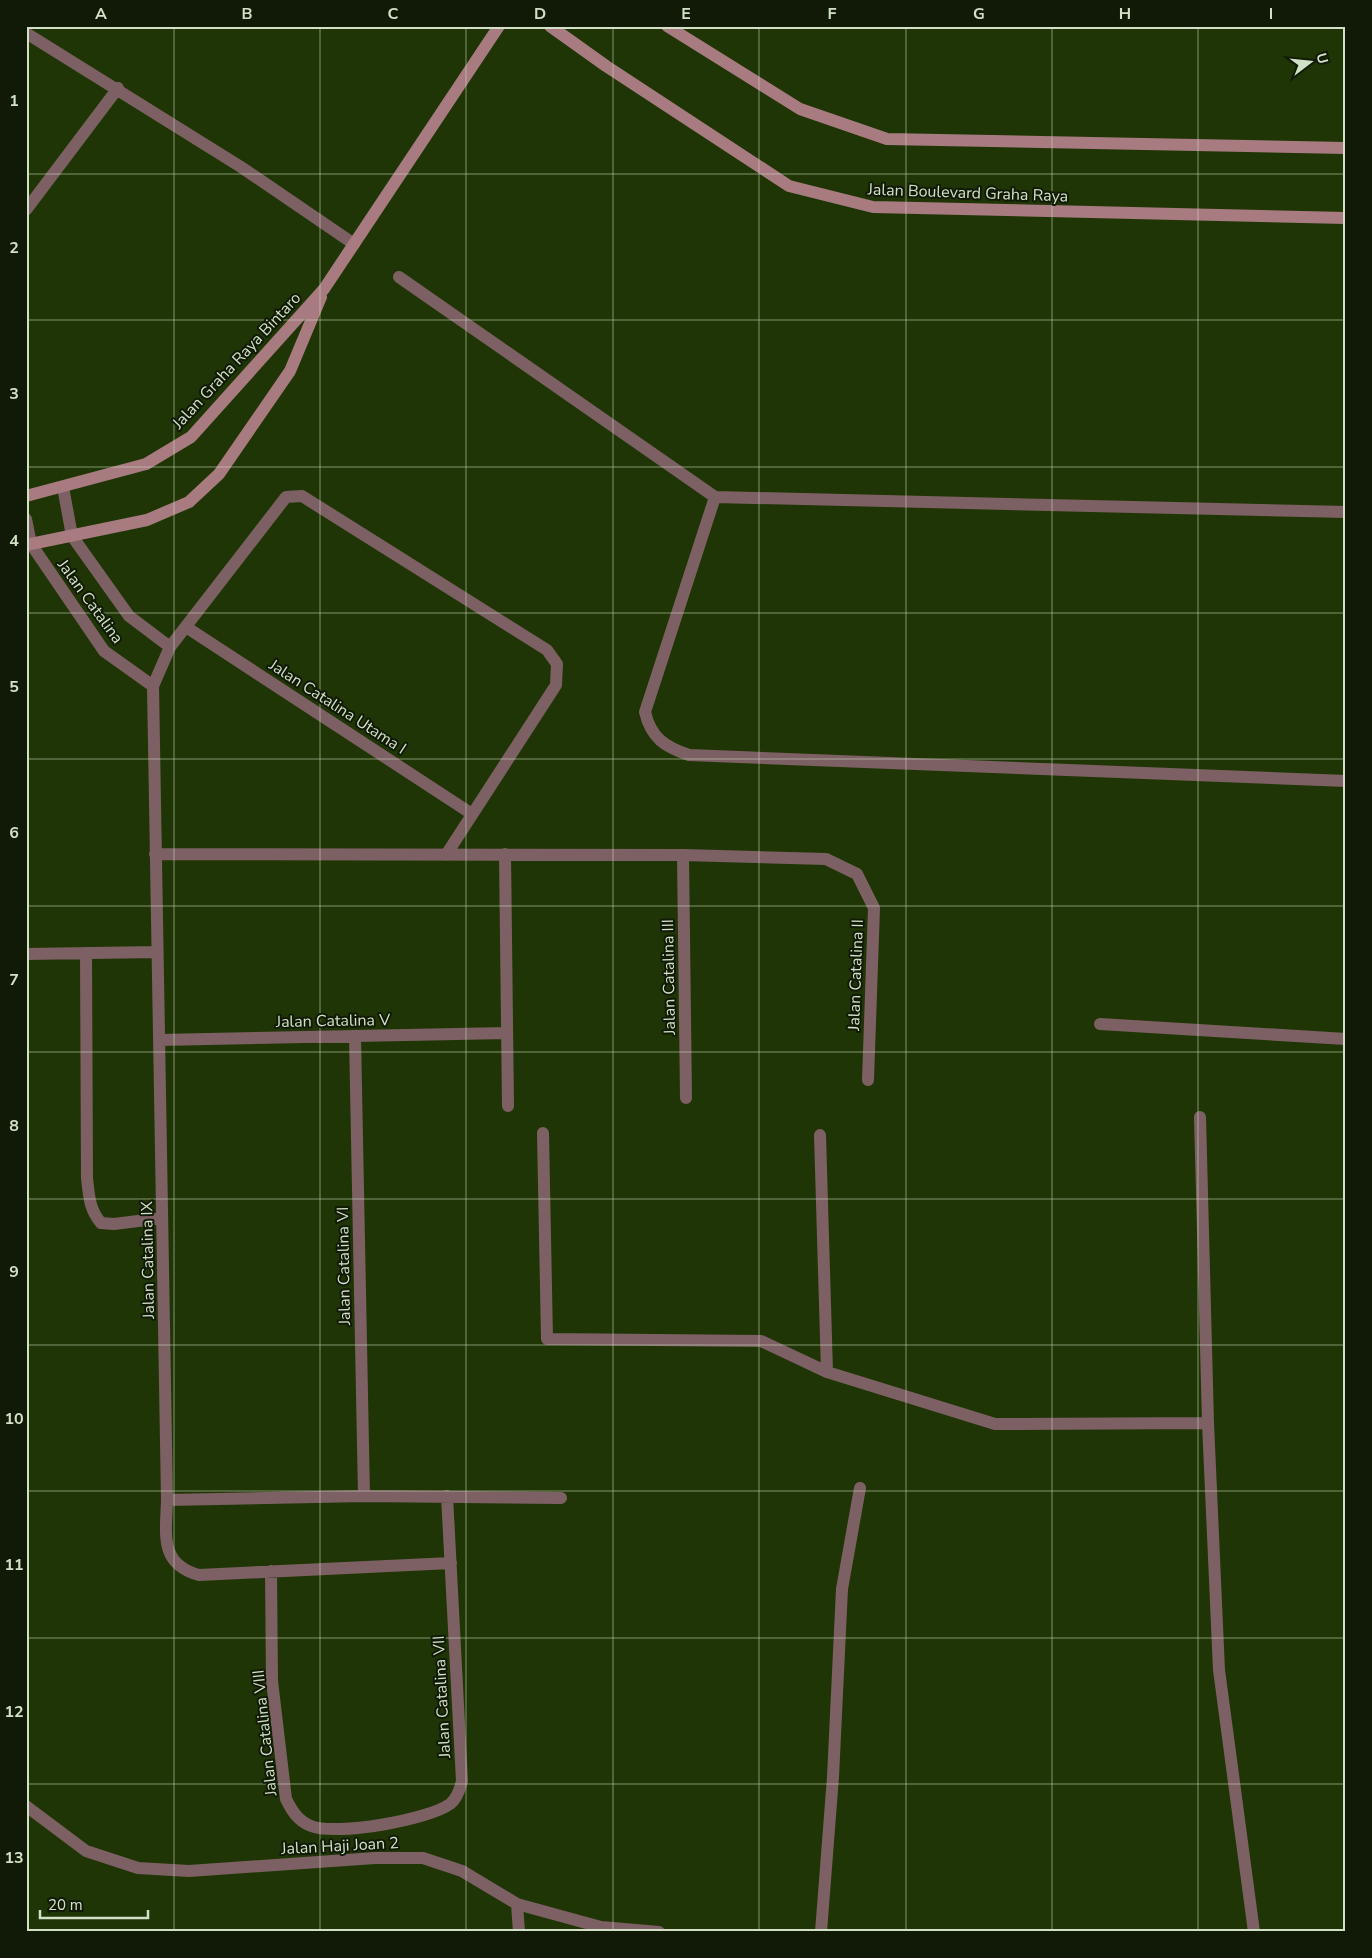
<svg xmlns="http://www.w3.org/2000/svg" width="1372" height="1958" font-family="'Nunito Sans',sans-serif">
<rect width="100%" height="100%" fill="#203505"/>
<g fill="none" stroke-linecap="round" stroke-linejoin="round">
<!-- minor -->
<path stroke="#7d6063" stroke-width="12" d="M 26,33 L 241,167 L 354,244
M 26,210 L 118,88
M 399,277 L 715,497 L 1346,512
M 63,487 L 72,536 L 129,616 L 170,647
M 715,497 L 645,712 C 651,738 665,747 689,755 L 1346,781
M 26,519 L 31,544 L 104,651 L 153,686
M 186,627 L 472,814
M 155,854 L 683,855 L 826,859 L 857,874 L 874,908 L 868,1080
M 505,854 L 508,1106
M 446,855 L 556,685 L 557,664 L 547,650 L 302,496 L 286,497 L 170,647 L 153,686 L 167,1500 C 166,1534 159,1564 199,1575 L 451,1563
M 683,855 L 686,1098
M 86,953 L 87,1178 C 89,1195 89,1209 101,1223 L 114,1224 L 162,1218
M 26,954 L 157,952
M 1100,1024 L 1346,1039
M 355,1036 L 364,1496
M 159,1040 L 507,1033
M 1200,1117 L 1208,1423 L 1219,1670 L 1254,1932
M 543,1133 L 547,1339 L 761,1341 L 827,1372 L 995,1424 L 1208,1423
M 820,1135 L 827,1372
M 167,1500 L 364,1496 L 561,1498
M 271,1571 L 272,1681 L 286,1799 C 292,1811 298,1821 311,1826 C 336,1836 428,1820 450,1804 C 457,1799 460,1789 462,1781 L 447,1496
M 26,1806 L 86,1851 L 138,1868 L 189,1871 L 375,1858 L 423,1858 L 462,1871 L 517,1904 L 601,1927 L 659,1932
M 517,1904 L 519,1932
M 821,1932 L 833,1777 L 842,1589 L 860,1488"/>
<!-- secondary -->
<path stroke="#a87b80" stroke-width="12" d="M 550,26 L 606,66 L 789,186 L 873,207 L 1346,218
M 667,26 L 800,109 L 887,139 L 1346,148
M 26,496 L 146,464 L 191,437 L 324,289 L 499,26
M 26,545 L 147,520 L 189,502 L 219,474 L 290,371 L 321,297"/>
</g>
<!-- grid -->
<path fill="none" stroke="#d1e0c6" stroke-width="1" stroke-opacity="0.55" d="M 174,26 L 174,1932M 320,26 L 320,1932M 466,26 L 466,1932M 613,26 L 613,1932M 759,26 L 759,1932M 906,26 L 906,1932M 1052,26 L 1052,1932M 1198,26 L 1198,1932M 26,174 L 1346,174M 26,320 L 1346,320M 26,467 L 1346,467M 26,613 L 1346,613M 26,759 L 1346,759M 26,906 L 1346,906M 26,1052 L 1346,1052M 26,1199 L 1346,1199M 26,1345 L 1346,1345M 26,1491 L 1346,1491M 26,1638 L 1346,1638M 26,1784 L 1346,1784"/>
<g text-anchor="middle" stroke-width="4" stroke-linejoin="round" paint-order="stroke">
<!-- street labels -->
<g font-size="16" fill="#d1e0c6" stroke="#101a07">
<text transform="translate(968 192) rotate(2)" y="6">Jalan Boulevard Graha Raya</text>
<text transform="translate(236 360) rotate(-47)" y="6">Jalan Graha Raya Bintaro</text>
<text transform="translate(91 601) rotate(54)" y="6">Jalan Catalina</text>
<text transform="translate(338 706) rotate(33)" y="6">Jalan Catalina Utama I</text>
<text transform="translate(855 975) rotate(-88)" y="6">Jalan Catalina II</text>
<text transform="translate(668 977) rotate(-91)" y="6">Jalan Catalina III</text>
<text transform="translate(333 1020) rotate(-1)" y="6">Jalan Catalina V</text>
<text transform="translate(147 1260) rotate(-91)" y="6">Jalan Catalina IX</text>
<text transform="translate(343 1266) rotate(-91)" y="6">Jalan Catalina VI</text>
<text transform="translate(441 1697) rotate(-93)" y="6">Jalan Catalina VII</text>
<text transform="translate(264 1733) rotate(-96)" y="6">Jalan Catalina VIII</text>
<text transform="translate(340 1845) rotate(-3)" y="6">Jalan Haji Joan 2</text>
</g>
</g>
<!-- border -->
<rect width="1372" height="1958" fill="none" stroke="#101a07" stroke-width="55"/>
<!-- north arrow -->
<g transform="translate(1310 62) rotate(74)" stroke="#101a07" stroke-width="4" paint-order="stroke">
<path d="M0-4L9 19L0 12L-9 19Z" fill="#d1e0c6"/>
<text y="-8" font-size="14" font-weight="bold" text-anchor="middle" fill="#d1e0c6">U</text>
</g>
<!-- scale -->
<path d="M40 1910v8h108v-8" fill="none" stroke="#d1e0c6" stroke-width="2.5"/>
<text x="48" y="1910" font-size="15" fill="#d1e0c6" stroke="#101a07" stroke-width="4" paint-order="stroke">20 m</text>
<rect x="28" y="28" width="1316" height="1902" fill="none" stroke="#d1e0c6" stroke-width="2"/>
<g font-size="16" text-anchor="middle" font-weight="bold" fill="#d1e0c6">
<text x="101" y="19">A</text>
<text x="247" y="19">B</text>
<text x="393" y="19">C</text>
<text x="540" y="19">D</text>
<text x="686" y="19">E</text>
<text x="832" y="19">F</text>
<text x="979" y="19">G</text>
<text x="1125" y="19">H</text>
<text x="1271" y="19">I</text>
<text x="14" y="106">1</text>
<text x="14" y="253">2</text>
<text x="14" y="399">3</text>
<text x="14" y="546">4</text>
<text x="14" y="692">5</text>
<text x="14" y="838">6</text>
<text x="14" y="985">7</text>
<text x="14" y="1131">8</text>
<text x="14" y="1277">9</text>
<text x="14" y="1424">10</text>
<text x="14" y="1570">11</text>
<text x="14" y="1717">12</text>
<text x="14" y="1863">13</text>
</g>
</svg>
